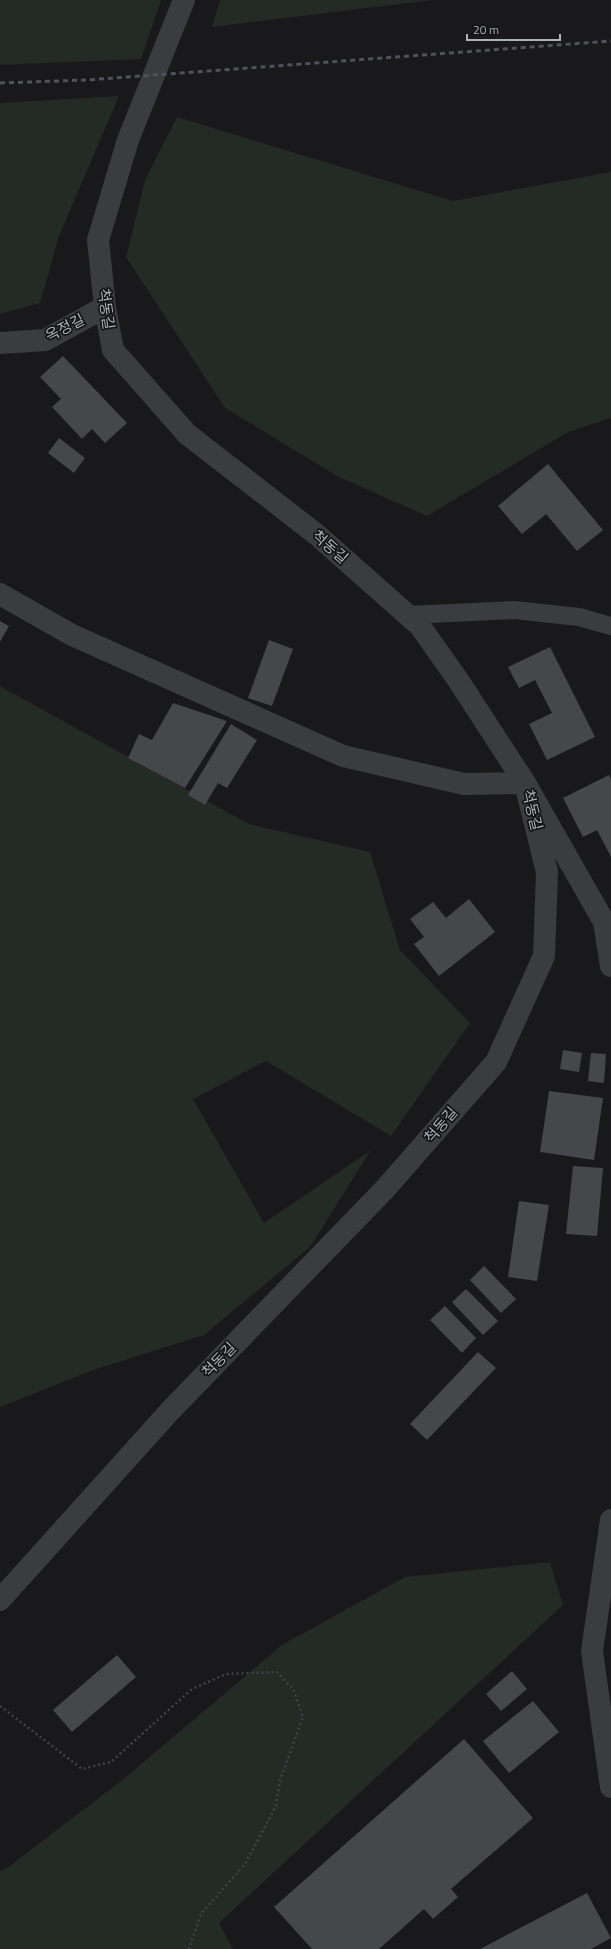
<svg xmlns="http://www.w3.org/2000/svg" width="611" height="1949" font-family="'Titillium Web','Noto Sans KR',sans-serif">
<rect width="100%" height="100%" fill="#19191b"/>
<!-- green -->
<path fill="#232b24" d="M 0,0 L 161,0 L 141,59 L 0,65 Z
M 220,0 L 433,0 L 212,27 Z
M 119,96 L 59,236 L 40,303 L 0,314 L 0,103 Z
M 177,117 L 453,201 L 611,172 L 611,418 L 568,432 L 427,516 L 339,477 L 225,408 L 126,257 L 145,180 Z
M 0,686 L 249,824 L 370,852 L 400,950 L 470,1023 L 391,1136 L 266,1061 L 193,1099 L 264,1223 L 371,1150 L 310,1247 L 204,1335 L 93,1370 L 0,1407 Z
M 550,1562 L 563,1605 L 219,1923 L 233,1949 L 0,1949 L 0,1871 L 7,1868 L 121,1781 L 282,1645 L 405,1577 Z"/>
<!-- building -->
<path fill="#46474b" d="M 63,356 L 127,423 L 105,443 L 92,429 L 82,439 L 52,407 L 61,399 L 40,377 Z
M 59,438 L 85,458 L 74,473 L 48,453 Z
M 548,464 L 603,530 L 577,551 L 546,514 L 522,534 L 498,506 Z
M 0,621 L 9,626 L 0,642 Z
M 269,640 L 293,649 L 272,706 L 248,698 Z
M 550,647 L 595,737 L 547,760 L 529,724 L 552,713 L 535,680 L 519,688 L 508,667 Z
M 173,703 L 227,721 L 185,788 L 128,758 L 139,734 L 152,740 Z
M 231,724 L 257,740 L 227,788 L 218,783 L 205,805 L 188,795 Z
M 609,775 L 611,779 L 611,857 L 597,830 L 583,837 L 563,798 Z
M 469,899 L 495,932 L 439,976 L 414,944 L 424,937 L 410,919 L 433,902 L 446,918 Z
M 563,1050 L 582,1053 L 579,1072 L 560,1069 Z
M 591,1053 L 606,1054 L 604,1083 L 588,1081 Z
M 549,1091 L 603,1098 L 594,1160 L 540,1152 Z
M 573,1166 L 603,1168 L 597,1236 L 566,1234 Z
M 519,1201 L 549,1205 L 537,1281 L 508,1277 Z
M 484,1266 L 516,1299 L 501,1313 L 470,1280 Z
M 466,1289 L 498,1321 L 483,1335 L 452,1302 Z
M 445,1306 L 476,1338 L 462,1353 L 430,1320 Z
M 478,1352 L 496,1368 L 427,1440 L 410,1424 Z
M 117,1655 L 136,1677 L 72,1732 L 53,1710 Z
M 512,1671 L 527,1689 L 501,1711 L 486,1694 Z
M 533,1701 L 559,1732 L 509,1773 L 483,1741 Z
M 464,1739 L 533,1818 L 451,1889 L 458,1897 L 433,1919 L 424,1909 L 379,1949 L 312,1949 L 274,1907 Z
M 587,1893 L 611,1938 L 591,1949 L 480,1949 Z"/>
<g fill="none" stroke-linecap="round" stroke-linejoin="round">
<!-- path -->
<path stroke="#404347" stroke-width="2.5" stroke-dasharray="2 3" stroke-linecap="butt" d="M 0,1706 L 82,1769 L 111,1762 L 192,1689 L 226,1674 L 277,1672 L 293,1689 L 303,1717 L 280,1780 L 276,1806 L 245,1864 L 201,1914 L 189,1949"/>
<!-- lane -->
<path stroke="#3a3c40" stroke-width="18" d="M 408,615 L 514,610 L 579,617 L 611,626"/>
<!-- street -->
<path stroke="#3a3c40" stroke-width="22" d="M 0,343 L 45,340 L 105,307
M 0,594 L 72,635 L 343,756 L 464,784 L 525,783 L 604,922 L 611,966
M 611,1520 L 592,1651 L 611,1787
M 0,1600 L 169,1412 L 385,1189 L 496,1062 L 544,956 L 547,872 L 525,783 L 458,680 L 420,626 L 316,534 L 187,434 L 113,350 L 105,307 L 98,240 L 128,140 L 184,0"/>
<!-- rail -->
<path stroke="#4f5257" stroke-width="3" stroke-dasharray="5 4" stroke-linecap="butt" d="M 0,83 L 87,80 L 611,41"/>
</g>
<g text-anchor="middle" stroke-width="3.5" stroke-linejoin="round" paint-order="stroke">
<!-- street labels -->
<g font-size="15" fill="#acb2ba" stroke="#141416">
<text transform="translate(106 309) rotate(82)" y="5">척동길</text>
<text transform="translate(65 328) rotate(-27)" y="5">옥정길</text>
<text transform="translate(330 547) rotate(41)" y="5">척동길</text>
<text transform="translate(532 810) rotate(76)" y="5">척동길</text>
<text transform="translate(441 1125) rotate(-49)" y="5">척동길</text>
<text transform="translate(219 1360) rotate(-46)" y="5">척동길</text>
</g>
</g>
<!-- scale -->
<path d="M467 34v6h93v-6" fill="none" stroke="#acb2ba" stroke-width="2"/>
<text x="473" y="34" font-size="12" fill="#acb2ba" stroke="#141416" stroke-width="3" paint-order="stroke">20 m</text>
</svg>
